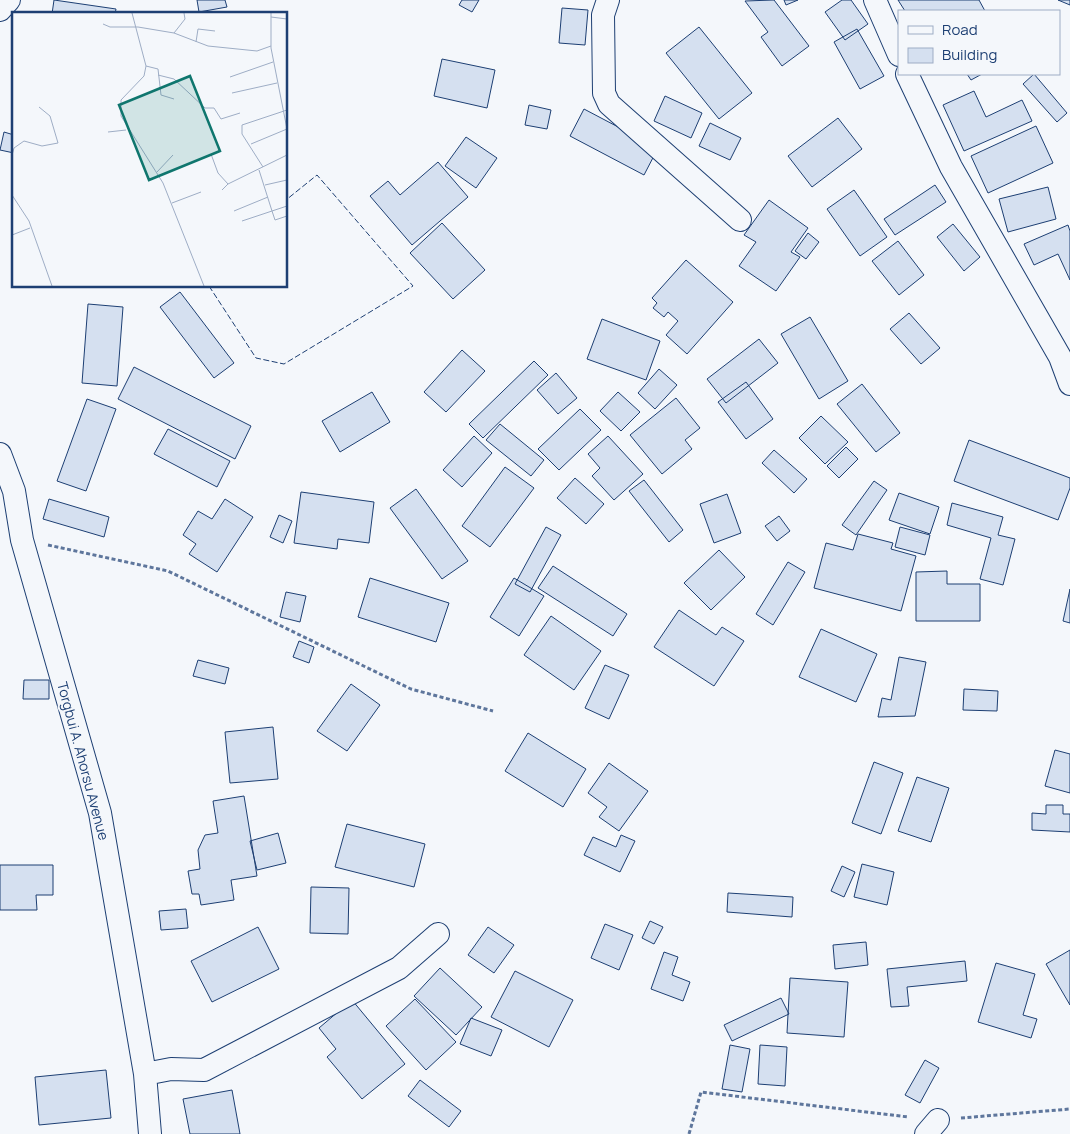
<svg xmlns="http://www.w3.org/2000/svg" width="1070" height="1134" font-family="Manrope,sans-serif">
<rect width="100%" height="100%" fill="#f4f7fb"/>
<!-- building -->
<path fill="#d5e0f0" stroke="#1d3f73" d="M 54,0 L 116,9 L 115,14 L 52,14 Z
M 197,0 L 225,0 L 227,7 L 199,12 Z
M 462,0 L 479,0 L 472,12 L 459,5 Z
M 774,0 L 809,46 L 782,66 L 761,37 L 768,32 L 745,1 Z
M 784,0 L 798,0 L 786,5 Z
M 842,0 L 851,0 L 868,24 L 845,40 L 825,12 Z
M 898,0 L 979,0 L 985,11 L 905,11 Z
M 1058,0 L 1070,0 L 1070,5 Z
M 562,8 L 588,10 L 585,45 L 559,43 Z
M 699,27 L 752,93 L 719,119 L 666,53 Z
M 857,29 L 884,76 L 860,89 L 834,42 Z
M 442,59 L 495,70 L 487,108 L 434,96 Z
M 967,74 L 982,74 L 971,80 Z
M 1034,74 L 1067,113 L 1057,122 L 1023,84 Z
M 974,91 L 986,117 L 1022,100 L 1032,121 L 964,151 L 943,105 Z
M 665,96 L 702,113 L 691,138 L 654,121 Z
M 529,105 L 551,110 L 547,129 L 525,125 Z
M 584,109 L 658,148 L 644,175 L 570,136 Z
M 838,118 L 862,149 L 812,187 L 788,156 Z
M 710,123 L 741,138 L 730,160 L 699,146 Z
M 1036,126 L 1053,163 L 988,193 L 971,156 Z
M 4,132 L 14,135 L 14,153 L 0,150 Z
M 466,137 L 497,158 L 476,188 L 445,166 Z
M 438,162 L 468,197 L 412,245 L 370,196 L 388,181 L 400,195 Z
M 935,185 L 946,202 L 895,235 L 884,219 Z
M 1048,187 L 1056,219 L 1008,232 L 999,199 Z
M 854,190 L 887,237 L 860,256 L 827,209 Z
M 769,200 L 808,228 L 791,252 L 800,257 L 776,291 L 739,266 L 756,242 L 744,235 Z
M 442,223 L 485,270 L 453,299 L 410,253 Z
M 953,224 L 980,257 L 964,271 L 937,237 Z
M 1068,225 L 1070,231 L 1070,280 L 1058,254 L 1034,265 L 1024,244 Z
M 808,233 L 819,242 L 806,259 L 795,251 Z
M 898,241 L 924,275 L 899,295 L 872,261 Z
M 686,260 L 733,302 L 687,354 L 666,335 L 678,321 L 668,312 L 664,317 L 653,308 L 657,303 L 652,298 Z
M 180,292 L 234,363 L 214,378 L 160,307 Z
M 88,304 L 123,307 L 117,386 L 82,383 Z
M 909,313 L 940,348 L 921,364 L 890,329 Z
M 810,317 L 848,381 L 819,399 L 781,334 Z
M 602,319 L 660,341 L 646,380 L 587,359 Z
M 759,339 L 778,363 L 726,403 L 707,379 Z
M 462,350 L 485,371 L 446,412 L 424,392 Z
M 534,361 L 548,375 L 483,438 L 469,424 Z
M 134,367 L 251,426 L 235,459 L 118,399 Z
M 659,369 L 677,385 L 655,409 L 638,393 Z
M 556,373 L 577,398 L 558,414 L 537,390 Z
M 746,382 L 773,419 L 746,439 L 718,402 Z
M 862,384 L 900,433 L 876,452 L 837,404 Z
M 372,392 L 390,422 L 340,452 L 322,421 Z
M 618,392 L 640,412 L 621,431 L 600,411 Z
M 676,398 L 700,428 L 685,440 L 692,449 L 662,474 L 630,435 Z
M 87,399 L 116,409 L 86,491 L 57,481 Z
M 580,409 L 601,430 L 559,470 L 538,449 Z
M 821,416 L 848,442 L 825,464 L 799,438 Z
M 500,424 L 544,460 L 531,476 L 486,440 Z
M 168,429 L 230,461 L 217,487 L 154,454 Z
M 474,436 L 492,453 L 462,487 L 443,470 Z
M 608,436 L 643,474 L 614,500 L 592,476 L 600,468 L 588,454 Z
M 969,440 L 1070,478 L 1070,488 L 1058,520 L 954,481 Z
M 846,447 L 858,459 L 839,478 L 827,466 Z
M 774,450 L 807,479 L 794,493 L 762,463 Z
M 505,467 L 534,488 L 490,547 L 462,526 Z
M 575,478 L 604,504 L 586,524 L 557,498 Z
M 644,480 L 683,530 L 669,542 L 629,491 Z
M 874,481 L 887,490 L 856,535 L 842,525 Z
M 416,489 L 468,561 L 442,579 L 390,508 Z
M 301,492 L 374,502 L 369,543 L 338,539 L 337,549 L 294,543 Z
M 899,493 L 939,507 L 930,534 L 889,520 Z
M 727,494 L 741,533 L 714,543 L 700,504 Z
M 49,499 L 109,517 L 104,537 L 43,519 Z
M 225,499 L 253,517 L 217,572 L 189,554 L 196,544 L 183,535 L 198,511 L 212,519 Z
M 952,503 L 1003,517 L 998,535 L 1015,539 L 1003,585 L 980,579 L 991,538 L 947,525 Z
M 279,515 L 292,521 L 283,543 L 270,537 Z
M 779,516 L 790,531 L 777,541 L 765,526 Z
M 546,527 L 561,535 L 530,592 L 515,584 Z
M 900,527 L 930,535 L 925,555 L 895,547 Z
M 858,534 L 893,543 L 891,549 L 916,556 L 901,611 L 814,588 L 826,543 L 853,550 Z
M 719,550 L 745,577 L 711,610 L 684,583 Z
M 788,562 L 805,572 L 773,625 L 756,614 Z
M 553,566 L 627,614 L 613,636 L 538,588 Z
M 947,571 L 947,584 L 980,584 L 980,621 L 916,621 L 916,572 Z
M 370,578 L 449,603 L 436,642 L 358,617 Z
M 514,578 L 544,596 L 519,636 L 490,617 Z
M 1070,589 L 1070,623 L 1063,621 Z
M 286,592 L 306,596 L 300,622 L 280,617 Z
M 679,610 L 716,635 L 722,627 L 744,641 L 714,686 L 654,647 Z
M 551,616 L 601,651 L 574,690 L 524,655 Z
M 821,629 L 877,654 L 856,702 L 799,677 Z
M 299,641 L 314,647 L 309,663 L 293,657 Z
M 899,657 L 926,662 L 915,716 L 878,717 L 882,698 L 891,700 Z
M 198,660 L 229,668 L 225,684 L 193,676 Z
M 605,665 L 629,675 L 609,719 L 585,708 Z
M 24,680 L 49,680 L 49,699 L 23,699 Z
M 351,684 L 380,705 L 347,751 L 317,731 Z
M 964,689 L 998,691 L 997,711 L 963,710 Z
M 273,727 L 278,779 L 230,783 L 225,732 Z
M 528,733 L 586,769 L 563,807 L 505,771 Z
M 1055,750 L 1070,754 L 1070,793 L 1045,786 Z
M 874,762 L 903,773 L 881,834 L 852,823 Z
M 609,763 L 648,791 L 619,831 L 599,817 L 607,807 L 588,793 Z
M 917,777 L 949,788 L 931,842 L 898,831 Z
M 244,796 L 257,876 L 231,880 L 234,900 L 201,905 L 199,894 L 192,894 L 188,871 L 200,869 L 198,850 L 205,835 L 218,833 L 213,801 Z
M 1046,805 L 1063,805 L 1063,814 L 1070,814 L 1070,832 L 1032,830 L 1032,813 L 1046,814 Z
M 347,824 L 425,844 L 414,887 L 335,867 Z
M 278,833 L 286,863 L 257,870 L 250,841 Z
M 621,835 L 635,841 L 620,872 L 584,855 L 593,837 L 616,847 Z
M 862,864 L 894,872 L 887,905 L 854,897 Z
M 0,865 L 53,865 L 53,895 L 36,895 L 37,910 L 0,910 Z
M 842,866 L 855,872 L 844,897 L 831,891 Z
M 311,887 L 349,888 L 348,934 L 310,933 Z
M 728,893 L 793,897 L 792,917 L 727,912 Z
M 186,909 L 188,928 L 161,930 L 159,911 Z
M 650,921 L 663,927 L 654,944 L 642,938 Z
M 605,924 L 633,935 L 619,970 L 591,958 Z
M 258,927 L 279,969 L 212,1002 L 191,961 Z
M 488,927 L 514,945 L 494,973 L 468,955 Z
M 866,942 L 868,965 L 835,969 L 833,945 Z
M 1070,950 L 1070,1005 L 1046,964 Z
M 664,952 L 678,957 L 672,975 L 690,982 L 683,1001 L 651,989 Z
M 965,961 L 967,981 L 907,987 L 909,1006 L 891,1007 L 887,969 Z
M 996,963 L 1035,974 L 1023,1015 L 1037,1019 L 1031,1038 L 978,1022 Z
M 440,968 L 482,1007 L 456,1035 L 414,996 Z
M 515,971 L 573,1000 L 549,1047 L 491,1017 Z
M 790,978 L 848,982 L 844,1037 L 787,1033 Z
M 781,998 L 789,1014 L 732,1041 L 724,1025 Z
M 415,999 L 456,1042 L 426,1070 L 386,1026 Z
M 352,1000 L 405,1064 L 362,1099 L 327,1057 L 336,1049 L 319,1028 Z
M 471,1018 L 502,1030 L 491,1056 L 460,1044 Z
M 730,1045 L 750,1049 L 742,1092 L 722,1089 Z
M 760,1045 L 787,1047 L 785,1086 L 758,1084 Z
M 925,1060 L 939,1068 L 920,1103 L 905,1095 Z
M 106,1070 L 111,1118 L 39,1125 L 35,1077 Z
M 420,1080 L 461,1111 L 449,1127 L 408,1096 Z
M 232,1090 L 240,1134 L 190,1134 L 183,1099 Z"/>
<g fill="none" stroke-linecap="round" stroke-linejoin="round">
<defs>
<path id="street" d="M 608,0 L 603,15 L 604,93 L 609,104 L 740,220
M 875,0 L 899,55
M 0,10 L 9,0
M 907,74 L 951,167 L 1060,357 L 1070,384
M 0,454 L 14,491 L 22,540 L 100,813 L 145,1074 L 150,1134
M 145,1074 L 171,1069 L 204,1070 L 399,968 L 438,934
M 926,1134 L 938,1120"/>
</defs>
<!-- street casing -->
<use href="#street" stroke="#1d3f73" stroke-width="24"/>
<!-- path -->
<path stroke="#5e769c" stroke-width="3" stroke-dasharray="4 2.5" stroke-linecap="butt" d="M 48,545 L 168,571 L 411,689 L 493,711
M 961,1118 L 1070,1109
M 689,1134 L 701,1092 L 908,1117"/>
<!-- street -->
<use href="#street" stroke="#f4f7fb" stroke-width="22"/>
<!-- fence -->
<path stroke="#1d3f73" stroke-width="1" stroke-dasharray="6 2.5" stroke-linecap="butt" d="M 209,286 L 256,358 L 284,364 L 413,286 L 317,175 L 286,200"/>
</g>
<g text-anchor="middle" stroke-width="4" stroke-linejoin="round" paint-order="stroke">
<!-- street labels -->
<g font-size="14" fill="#1d3f73" stroke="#f4f7fb">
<text transform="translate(83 761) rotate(75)" y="5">Torgbui A. Ahorsu Avenue</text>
</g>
</g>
<!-- overview -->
<g transform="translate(12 12)">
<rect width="275" height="275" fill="#f4f7fb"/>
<path fill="none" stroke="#9eadc5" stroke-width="1" d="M 120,1 L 134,54 L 132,64 L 109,88 L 109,104 L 151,171 L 192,274M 259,5 L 275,7M 91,12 L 98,15 L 126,15 L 162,21 L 196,34 L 245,39 L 259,34M 162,21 L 173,7 L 172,1M 184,30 L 186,17 L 203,19M 134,54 L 146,57 L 149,83 L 162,87M 146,63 L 162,67 L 193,96 L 202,96 L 209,107 L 228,101M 218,65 L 261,50M 220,81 L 265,71M 96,120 L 114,118M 239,132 L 275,117 L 259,36 L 259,1M 199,142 L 206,161 L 216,172M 0,143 L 2,136 L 12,129 L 30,134 L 46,131 L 38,104 L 27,95M 251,155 L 230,122 L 230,113 L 275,98M 247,158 L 260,199 L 275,194M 145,160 L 161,143M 253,173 L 275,168M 210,178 L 216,172 L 275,143M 0,183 L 17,209 L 40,274M 160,191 L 189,180M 222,199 L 256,185M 230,209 L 260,199 L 263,208 L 275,204M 0,223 L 18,216"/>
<path fill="#0f766e" fill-opacity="0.15" stroke="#0f766e" stroke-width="2.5" d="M 178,64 L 208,139 L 137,168 L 107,93 Z"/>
<rect width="275" height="275" fill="none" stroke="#1d3f73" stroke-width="2.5"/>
</g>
<!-- legend -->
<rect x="898" y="10" width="162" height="65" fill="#f4f7fb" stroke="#9eadc5"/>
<rect x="908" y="26" width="25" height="8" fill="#f4f7fb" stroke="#9eadc5"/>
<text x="942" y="35" font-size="15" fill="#1d3f73">Road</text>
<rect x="908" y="48" width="25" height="15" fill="#d5e0f0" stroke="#9eadc5"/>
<text x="942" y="60" font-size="15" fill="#1d3f73">Building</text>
</svg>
